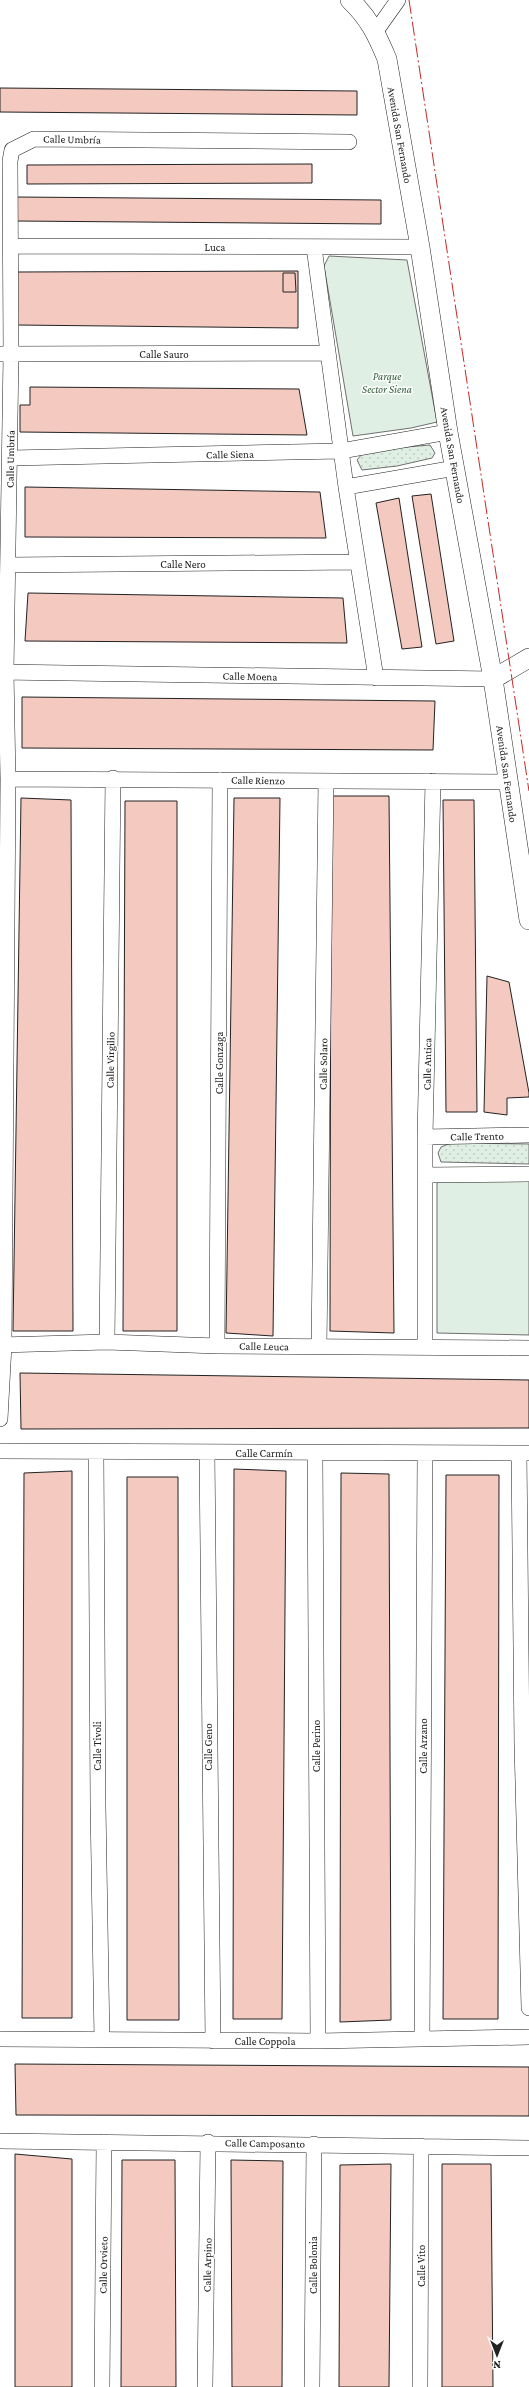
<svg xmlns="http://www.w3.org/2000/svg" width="529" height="2387" font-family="'Crimson Pro',serif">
<defs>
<pattern id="grass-dots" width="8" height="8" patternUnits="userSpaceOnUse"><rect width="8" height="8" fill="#e0efe3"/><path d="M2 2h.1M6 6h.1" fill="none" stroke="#c0cdc2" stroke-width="1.8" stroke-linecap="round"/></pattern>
</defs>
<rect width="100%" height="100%" fill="#fff"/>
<!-- grass -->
<path fill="url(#grass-dots)" stroke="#6f6f6f" d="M 430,445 L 435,453 L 432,458 L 397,466 L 362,470 L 357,460 L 362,454 L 395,448 Z
M 451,1143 L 529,1144 L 529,1164 L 441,1162 L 438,1153 L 441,1147 Z"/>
<!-- park -->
<path fill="#e0efe3" stroke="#6f6f6f" d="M 329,256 L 407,260 L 437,422 L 411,428 L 353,436 L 324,266 Z
M 441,1181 L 529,1181 L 529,1335 L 437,1333 L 437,1183 Z"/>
<!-- building -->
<path fill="#f3c9c0" stroke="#222" d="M 0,88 L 357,91 L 357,115 L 0,112 Z
M 312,164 L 312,183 L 27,184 L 27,165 Z
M 16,197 L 381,200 L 381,224 L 16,221 Z
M 298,271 L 298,328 L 16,325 L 16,272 Z
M 283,273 L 295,273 L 296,292 L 283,292 Z
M 30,387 L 299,389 L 307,435 L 20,432 L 20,405 L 30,405 Z
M 25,487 L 320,492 L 326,538 L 25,537 Z
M 431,494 L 454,641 L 436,644 L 412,496 Z
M 399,498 L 422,647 L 402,649 L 376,503 Z
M 28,593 L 343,598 L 347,643 L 25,641 Z
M 22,697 L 435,701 L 433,750 L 22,748 Z
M 331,796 L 389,796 L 394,1333 L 330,1331 Z
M 21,798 L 71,800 L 73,1331 L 13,1331 Z
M 234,798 L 280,798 L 273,1336 L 226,1333 Z
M 443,800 L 474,800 L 477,1112 L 446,1112 Z
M 125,801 L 177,801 L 177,1331 L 123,1331 Z
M 487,976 L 509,982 L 529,1093 L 529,1097 L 507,1098 L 507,1115 L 484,1112 Z
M 20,1373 L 529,1380 L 529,1428 L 21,1429 Z
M 234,1469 L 286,1471 L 282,2019 L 233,2019 Z
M 72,1471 L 72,2018 L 22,2018 L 24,1473 Z
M 341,1473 L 389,1474 L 391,2020 L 340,2022 Z
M 446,1475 L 499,1475 L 498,2019 L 443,2019 Z
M 127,1477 L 178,1477 L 179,2020 L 127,2020 Z
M 15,2064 L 529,2067 L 529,2116 L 16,2115 Z
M 15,2154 L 72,2159 L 72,2387 L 15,2387 Z
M 122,2160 L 175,2160 L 176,2387 L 121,2387 Z
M 231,2160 L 283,2161 L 282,2387 L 232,2387 Z
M 391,2164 L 389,2387 L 339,2387 L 340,2165 Z
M 442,2164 L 491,2164 L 493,2387 L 442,2387 Z"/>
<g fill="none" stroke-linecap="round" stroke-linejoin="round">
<defs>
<path id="minor" d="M 376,31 L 398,0
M 11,246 L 420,247
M 314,247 L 346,487 L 376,678
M 0,354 L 328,353
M 11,458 L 341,451 L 448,432
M 346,487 L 455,468
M 8,565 L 357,562
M 0,672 L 493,679
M 8,779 L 508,782
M 425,1137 L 529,1135
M 425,1175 L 529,1174
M 107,1342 L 113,778
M 0,1345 L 107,1342 L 217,1346 L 529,1348
M 217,1346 L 220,780
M 319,1347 L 326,781
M 425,1347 L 425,1137 L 433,781
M 0,1419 L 4,1345 L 8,779 L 6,672 L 11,355 L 10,161 L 12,150 L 34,139 L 349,142
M 0,1451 L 529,1453
M 96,1452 L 98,1806 L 102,2040
M 315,1452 L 318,2041
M 207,1453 L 213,2041
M 519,1453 L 522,1745 L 529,2008
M 0,2039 L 318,2041 L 529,2037
M 422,2039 L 425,1453
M 0,2141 L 529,2148
M 102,2387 L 104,2142
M 205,2387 L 208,2142
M 312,2387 L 314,2144
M 420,2387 L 421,2146"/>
<path id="tertiary" d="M 350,0 C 369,18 377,35 387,59 L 420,247 L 448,432 L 493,679 L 529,920
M 493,679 L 529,658"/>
</defs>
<!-- minor casing -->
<use href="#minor" stroke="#222" stroke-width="16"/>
<!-- tertiary casing -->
<use href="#tertiary" stroke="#222" stroke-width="20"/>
<!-- minor -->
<use href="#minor" stroke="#fff" stroke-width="15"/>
<!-- tertiary -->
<use href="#tertiary" stroke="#fff" stroke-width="19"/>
<!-- power -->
<path stroke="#c62828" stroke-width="1" stroke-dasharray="14 3 2 3" stroke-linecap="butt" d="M 409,0 L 529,791"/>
</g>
<g text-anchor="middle" stroke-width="3" stroke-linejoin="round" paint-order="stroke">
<!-- street labels -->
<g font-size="11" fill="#222" stroke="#fff">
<text transform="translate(400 135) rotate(80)" y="4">Avenida San Fernando</text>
<text transform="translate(72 139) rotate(1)" y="4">Calle Umbría</text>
<text x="215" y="251">Luca</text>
<text x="164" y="358">Calle Sauro</text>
<text transform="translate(230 454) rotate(-1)" y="4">Calle Siena</text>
<text transform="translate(453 455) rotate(80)" y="4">Avenida San Fernando</text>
<text transform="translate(10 459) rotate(-89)" y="4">Calle Umbría</text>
<text x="183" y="568">Calle Nero</text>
<text transform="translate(250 676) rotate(1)" y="4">Calle Moena</text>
<text transform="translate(507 774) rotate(82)" y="4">Avenida San Fernando</text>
<text transform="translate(258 780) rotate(1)" y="4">Calle Rienzo</text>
<text transform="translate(110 1060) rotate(-89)" y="4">Calle Virgilio</text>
<text transform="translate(219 1063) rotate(-90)" y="4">Calle Gonzaga</text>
<text transform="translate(323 1064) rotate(-89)" y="4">Calle Solaro</text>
<text transform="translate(427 1064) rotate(-89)" y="4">Calle Antica</text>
<text transform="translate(477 1136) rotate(-1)" y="4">Calle Trento</text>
<text transform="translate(264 1346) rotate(1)" y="4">Calle Leuca</text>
<text x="264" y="1457">Calle Carmín</text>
<text transform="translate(97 1746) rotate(-90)" y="4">Calle Tivoli</text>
<text transform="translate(316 1746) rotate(-90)" y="4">Calle Perino</text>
<text transform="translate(423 1746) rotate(-90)" y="4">Calle Arzano</text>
<text transform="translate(208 1747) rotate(-90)" y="4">Calle Geno</text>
<text x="265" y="2045">Calle Coppola</text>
<text transform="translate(265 2143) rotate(1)" y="4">Calle Camposanto</text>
<text transform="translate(103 2265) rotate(-89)" y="4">Calle Orvieto</text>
<text transform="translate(207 2265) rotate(-89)" y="4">Calle Arpino</text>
<text transform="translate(313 2265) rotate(-90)" y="4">Calle Bolonia</text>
<text transform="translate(421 2266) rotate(-90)" y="4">Calle Vito</text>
</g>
<!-- park labels -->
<g font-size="11" font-style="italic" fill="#2f5e38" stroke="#fff">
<text x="387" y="380">Parque<tspan x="387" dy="13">Sector Siena</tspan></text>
</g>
</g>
<!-- north arrow -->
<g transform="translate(497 2355) rotate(180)" stroke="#ffffff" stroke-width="3" paint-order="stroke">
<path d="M0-3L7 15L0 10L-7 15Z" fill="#222222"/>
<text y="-6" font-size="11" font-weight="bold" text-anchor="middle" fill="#222222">N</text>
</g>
</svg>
